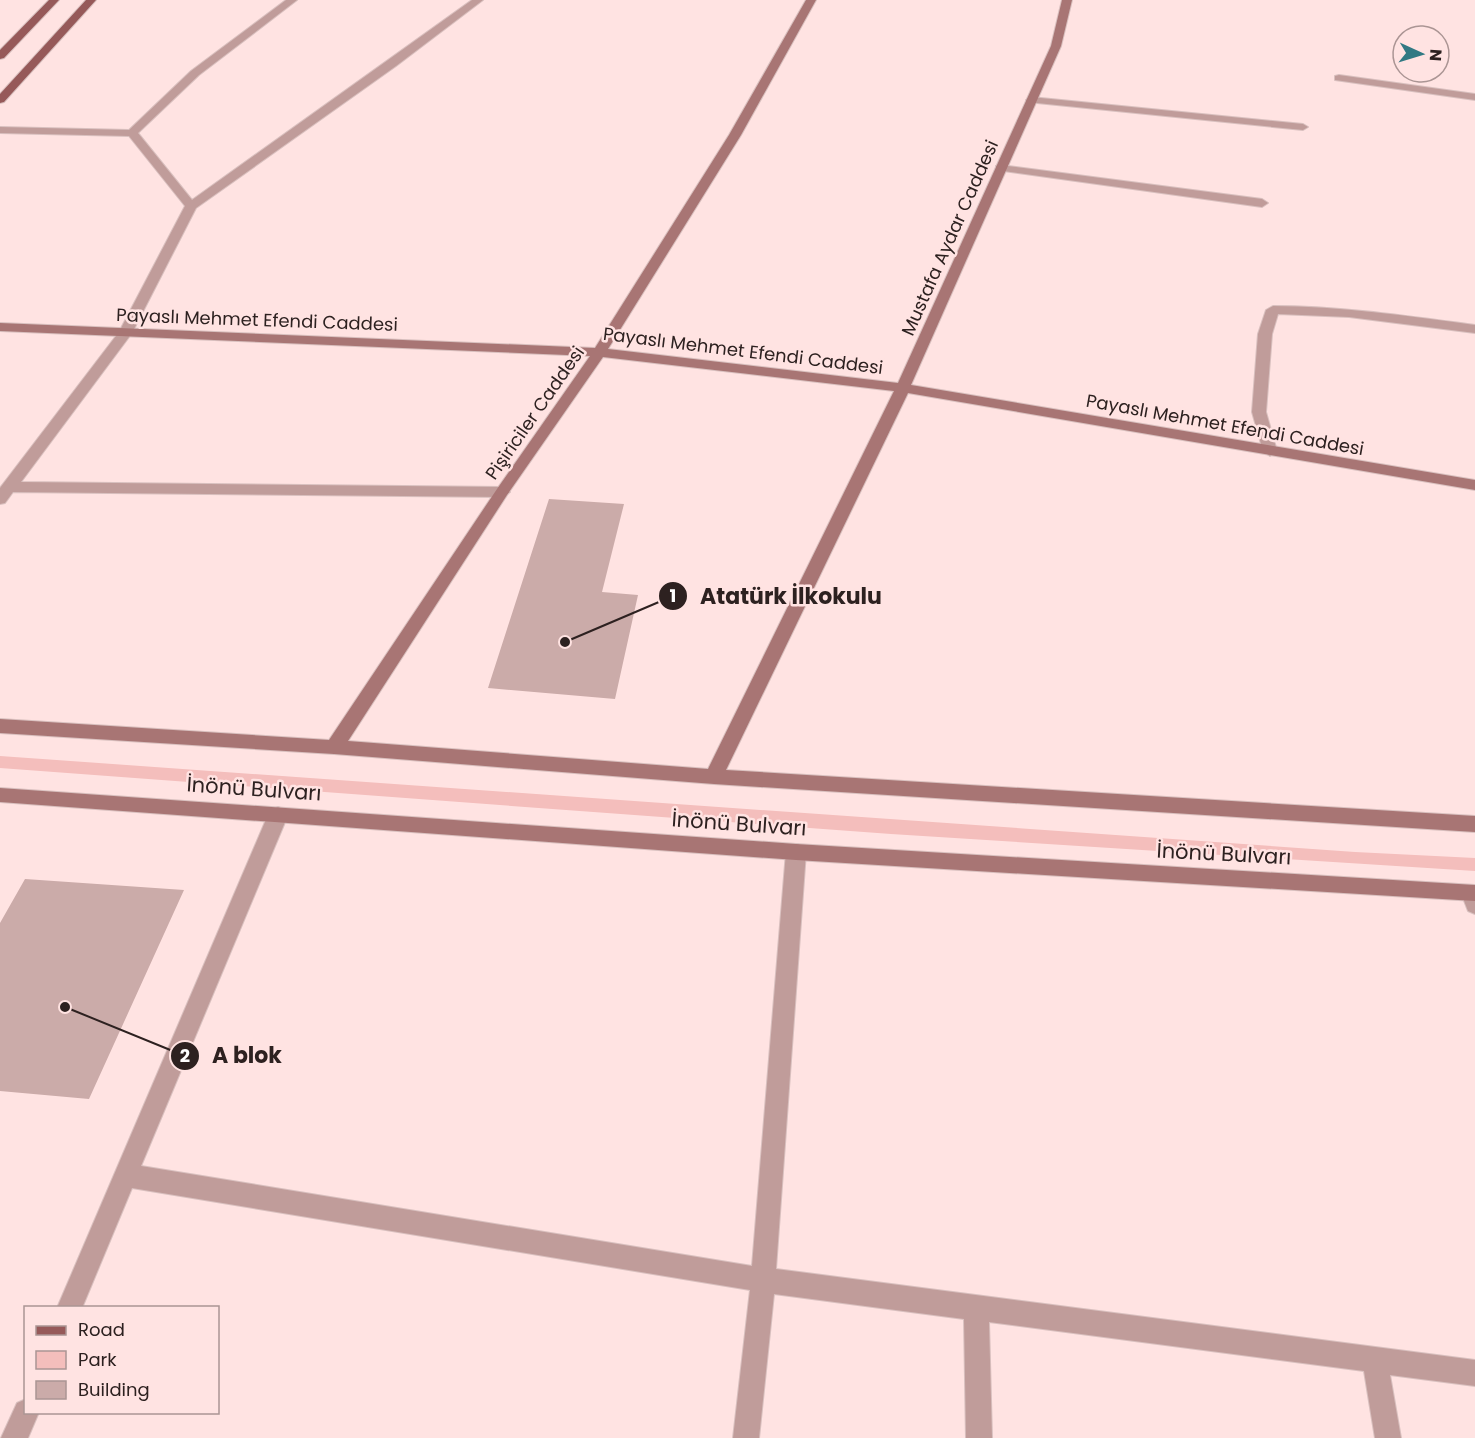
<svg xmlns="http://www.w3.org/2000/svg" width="1475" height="1438" font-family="Poppins,sans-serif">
<rect width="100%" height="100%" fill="#ffe3e2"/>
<!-- green -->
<path fill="#f4bebc" d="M 0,756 L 1355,852 L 1475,858 L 1475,871 L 891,834 L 0,768 Z"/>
<!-- building -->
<path fill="#cbaba9" d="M 549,499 L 624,504 L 602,592 L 638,595 L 615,699 L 488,688 Z
M 25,879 L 184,890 L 89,1099 L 0,1091 L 0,923 Z"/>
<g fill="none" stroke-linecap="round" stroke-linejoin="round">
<defs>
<path id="street" d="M 286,0 L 297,0 L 199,75 L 138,133 L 192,200 L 472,0 L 483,0 L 396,66 L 196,208 L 132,333 L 21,482 L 502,487 L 510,492 L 502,497 L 13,492 L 5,503 L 0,504 L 0,488 L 3,484 L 119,332 L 185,206 L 129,136 L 0,133 L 0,127 L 129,130 L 191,71 Z
M 1339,75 L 1475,94 L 1475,100 L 1335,80 L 1335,76 Z
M 1031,97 L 1303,124 L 1308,127 L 1303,130 L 1027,102 L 1026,100 Z
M 1000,165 L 1262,199 L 1268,203 L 1262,207 L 996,170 L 996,166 Z
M 1273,306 C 1341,306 1408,316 1475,325 L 1475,333 L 1349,317 L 1278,314 L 1272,334 L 1266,412 L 1277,451 L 1270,456 L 1263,451 L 1252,412 L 1258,334 L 1266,310 Z
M 278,807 L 285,810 L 288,815 L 141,1166 L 752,1266 L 786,852 L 789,846 L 796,844 L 803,846 L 806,852 L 776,1269 L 1475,1360 L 1475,1386 L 1390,1375 L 1401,1438 L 1375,1438 L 1364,1371 L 989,1322 L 992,1438 L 966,1438 L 964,1319 L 774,1294 L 759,1438 L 733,1438 L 750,1290 L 132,1188 L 82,1308 L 57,1308 L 268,815 L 271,810 Z
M 1471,885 L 1475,886 L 1475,914 L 1468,911 L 1461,893 L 1464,887 Z
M 26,1399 L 26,1412 L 39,1412 L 28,1438 L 1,1438 L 17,1403 Z"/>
<path id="secondary" d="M 806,0 L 816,0 L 741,135 L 608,349 L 898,383 L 1051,46 L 1062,0 L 1072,0 L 1061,46 L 911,385 L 1475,480 L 1475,490 L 908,393 L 726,770 L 1475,816 L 1475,832 L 714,784 L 334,754 L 0,733 L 0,719 L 329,740 L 497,489 L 590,356 L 0,331 L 0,323 L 595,348 L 729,135 ZM 603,357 L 894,391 L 708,769 L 348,741 L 507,495 Z
M 0,788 L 796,844 L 1475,885 L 1475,901 L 796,860 L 0,802 Z"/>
<path id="primary" d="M 49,0 L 59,0 L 4,58 L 0,59 L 0,50 Z
M 86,0 L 96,0 L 4,102 L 0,103 L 0,94 Z"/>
</defs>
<!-- street casing -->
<use href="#street" stroke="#d9c0bf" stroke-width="2"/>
<!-- secondary casing -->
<use href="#secondary" stroke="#d9c0bf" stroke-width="2"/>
<!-- primary casing -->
<use href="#primary" stroke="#d9c0bf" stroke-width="2"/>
<!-- street -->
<use href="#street" fill="#c09c9a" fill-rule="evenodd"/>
<!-- secondary -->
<use href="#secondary" fill="#a87574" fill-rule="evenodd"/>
<!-- primary -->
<use href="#primary" fill="#965959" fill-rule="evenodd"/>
</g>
<g text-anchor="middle" stroke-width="5" stroke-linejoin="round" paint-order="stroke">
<!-- far-street labels -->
<g font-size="18" fill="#2d2120" stroke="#ffe3e2">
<text transform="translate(950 238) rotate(-66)" y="6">Mustafa Aydar Caddesi</text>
<text transform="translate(257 320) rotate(2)" y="6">Payaslı Mehmet Efendi Caddesi</text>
<text transform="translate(743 351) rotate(7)" y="6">Payaslı Mehmet Efendi Caddesi</text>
<text transform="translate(535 413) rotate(-55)" y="6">Pişiriciler Caddesi</text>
<text transform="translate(1225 425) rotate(10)" y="6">Payaslı Mehmet Efendi Caddesi</text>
</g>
<!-- street labels -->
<g font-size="21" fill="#2d2120" stroke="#ffe3e2">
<text transform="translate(254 789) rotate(4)" y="7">İnönü Bulvarı</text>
<text transform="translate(739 824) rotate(4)" y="7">İnönü Bulvarı</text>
<text transform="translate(1224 854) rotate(3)" y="7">İnönü Bulvarı</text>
</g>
</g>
<!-- callouts -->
<path fill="none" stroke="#2d2120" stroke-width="2" d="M565 642L673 596M65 1007L185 1056"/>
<g fill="#2d2120" stroke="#ffe3e2" stroke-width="2">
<circle cx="565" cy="642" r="6"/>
<circle cx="65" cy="1007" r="6"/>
<circle cx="673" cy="596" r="15"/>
<circle cx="185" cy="1056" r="15"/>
</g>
<g font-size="18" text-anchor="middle" font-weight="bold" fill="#fff">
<text x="673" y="602">1</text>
<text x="185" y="1062">2</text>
</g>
<g font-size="22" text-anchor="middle" font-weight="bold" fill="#2d2120" stroke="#ffe3e2" stroke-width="5" stroke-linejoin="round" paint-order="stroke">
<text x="791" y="604">Atatürk İlkokulu</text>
<text x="247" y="1063">A blok</text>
</g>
<!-- legend -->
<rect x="24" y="1306" width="195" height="108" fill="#ffe3e2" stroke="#ab9594" stroke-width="1.5"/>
<rect x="36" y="1326" width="30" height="9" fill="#965959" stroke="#ab9594" stroke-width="1.5"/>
<text x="78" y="1336" font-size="18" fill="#2d2120">Road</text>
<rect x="36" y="1351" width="30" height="18" fill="#f4bebc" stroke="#ab9594" stroke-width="1.5"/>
<text x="78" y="1366" font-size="18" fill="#2d2120">Park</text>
<rect x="36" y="1381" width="30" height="18" fill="#cbaba9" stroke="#ab9594" stroke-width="1.5"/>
<text x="78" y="1396" font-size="18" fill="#2d2120">Building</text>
<!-- north arrow -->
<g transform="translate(1421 54) rotate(94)"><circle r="28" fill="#ffe3e2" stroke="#ab9594" stroke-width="1.5"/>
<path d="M0-4.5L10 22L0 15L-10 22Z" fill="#317983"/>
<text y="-9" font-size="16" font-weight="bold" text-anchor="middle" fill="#2d2120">N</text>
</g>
</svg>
